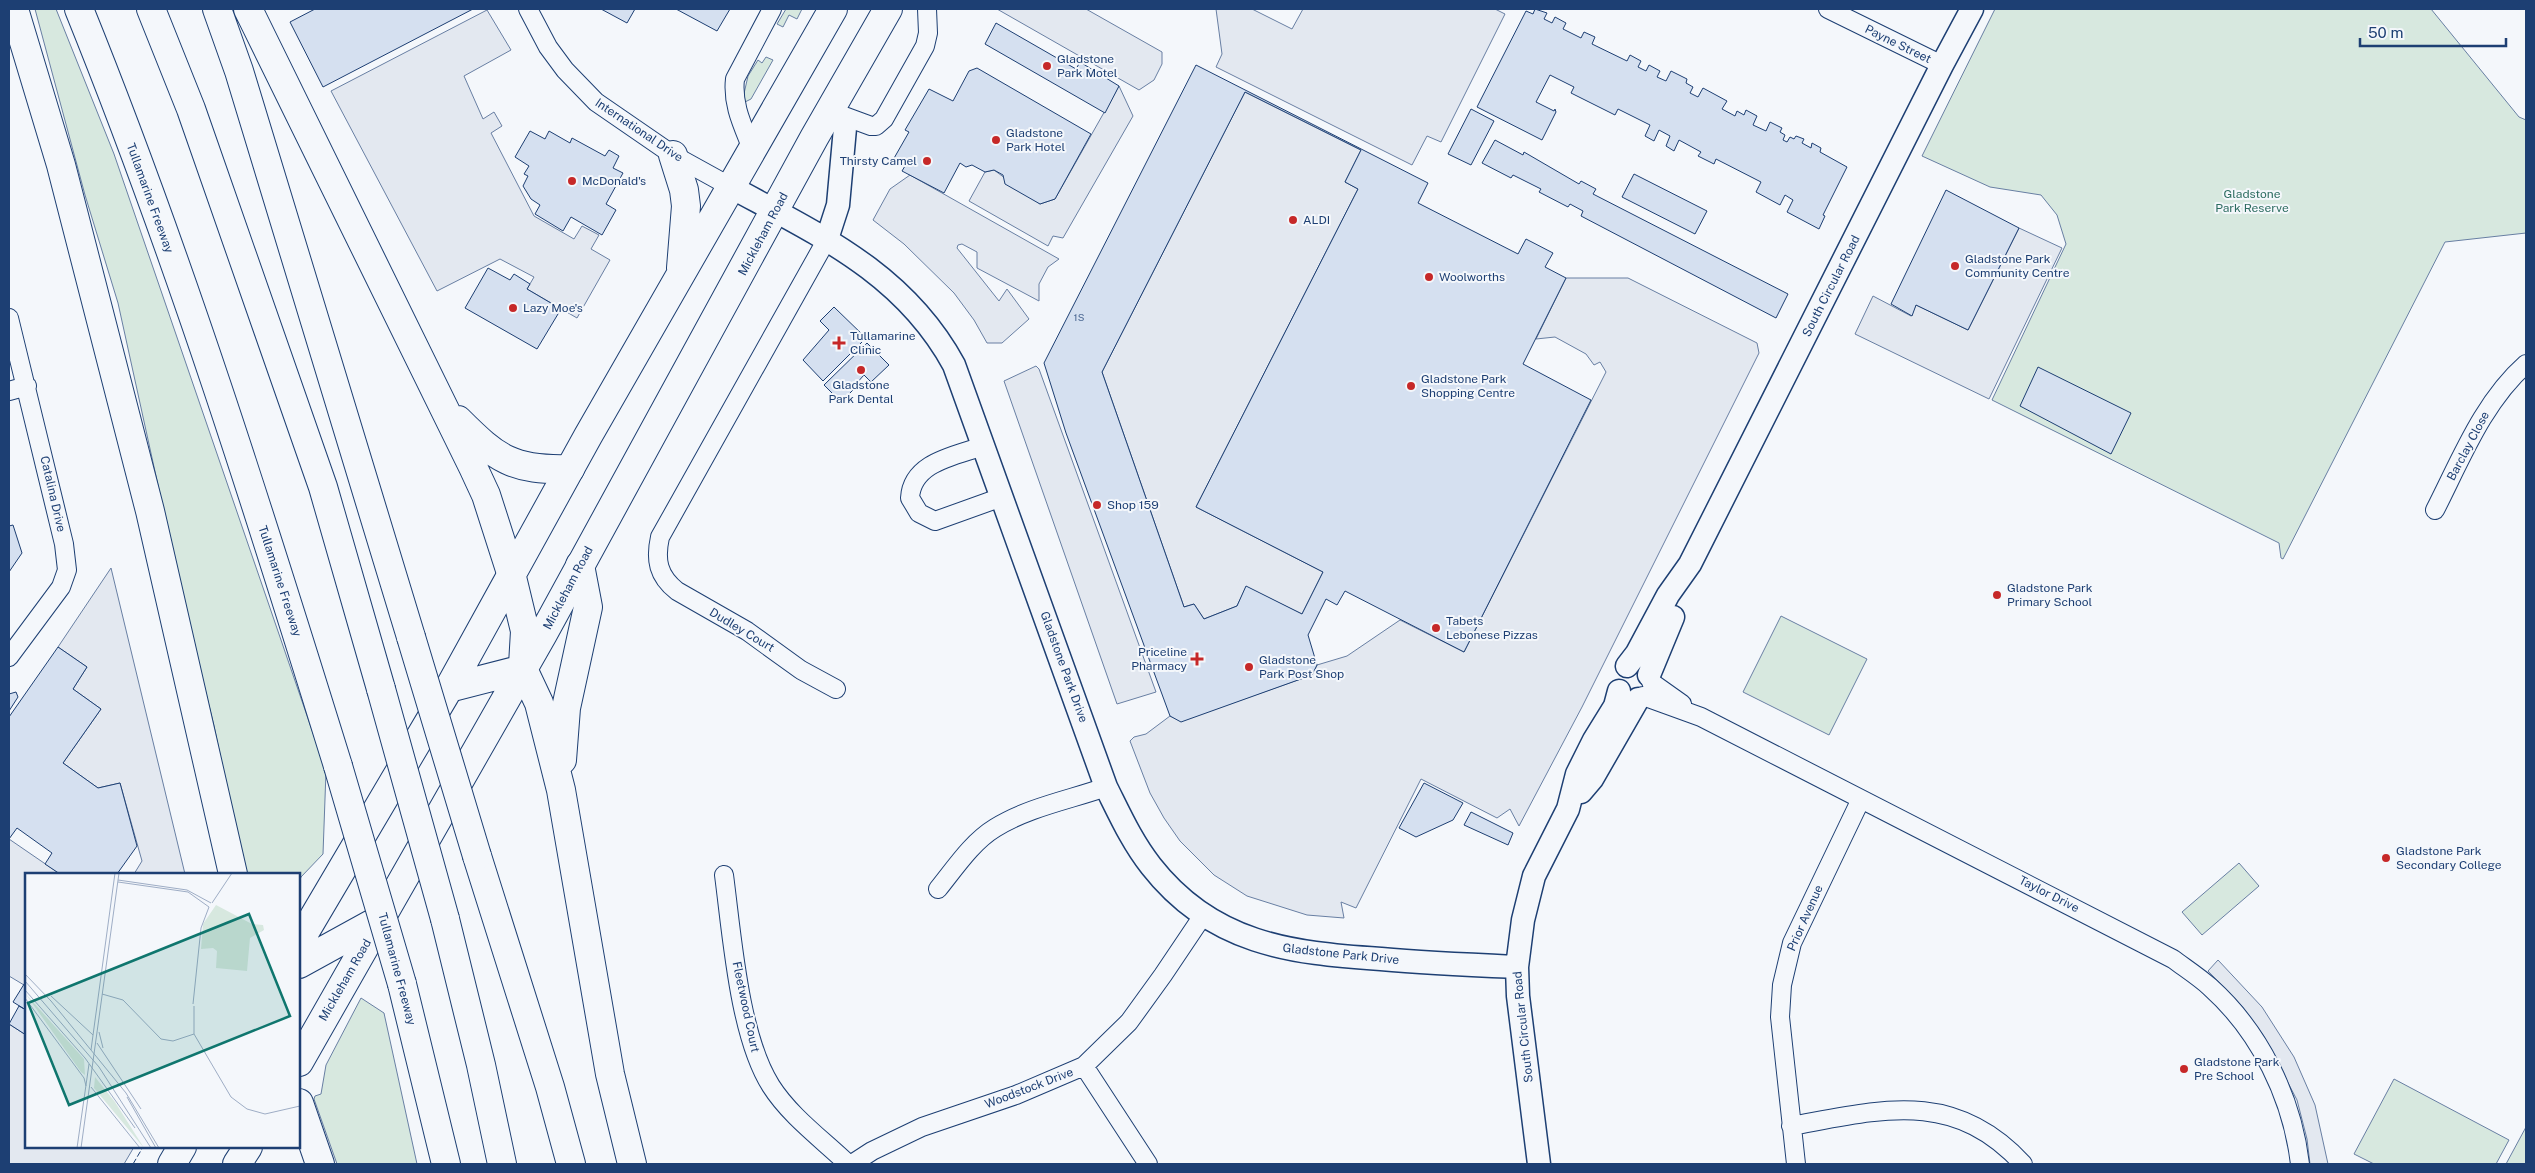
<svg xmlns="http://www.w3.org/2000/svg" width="2535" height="1173" font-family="'Public Sans',sans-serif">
<rect width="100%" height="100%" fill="#f4f7fb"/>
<!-- green -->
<path fill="#d7e8df" stroke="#687fa3" d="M 35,9 L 56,9 L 114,154 L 326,771 L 323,854 L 301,877 L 299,883 L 299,874 L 245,874 L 214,726 L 183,599 L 118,303 L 85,195 Z
M 786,9 L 802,9 L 797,19 L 789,15 L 783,27 L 777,24 Z
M 1995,9 L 2431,9 L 2519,117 L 2526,120 L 2526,233 L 2445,242 L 2283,559 L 2281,558 L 2279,543 L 1992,400 L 2066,244 L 2057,215 L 2041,195 L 1990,187 L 1922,156 Z
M 766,57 L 773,60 L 751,99 L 745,102 L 743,98 L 748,76 L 758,60 L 762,63 Z
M 1781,616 L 1867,659 L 1829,735 L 1743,692 Z
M 2239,863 L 2259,886 L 2202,935 L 2182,912 Z
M 361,998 L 384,1013 L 417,1164 L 337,1164 L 314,1099 L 315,1096 L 321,1094 L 326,1065 Z
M 2394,1079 L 2509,1140 L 2496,1164 L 2374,1164 L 2354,1154 Z
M 2526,1127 L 2526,1164 L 2506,1164 Z"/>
<!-- parking -->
<path fill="#e3e8f0" stroke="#687fa3" d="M 997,9 L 1086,9 L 1162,52 L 1162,64 L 1154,80 L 1139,90 Z
M 1216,9 L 1252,9 L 1292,29 L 1303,9 L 1495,9 L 1505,14 L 1441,142 L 1427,136 L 1412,165 L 1216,67 L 1222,54 Z
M 487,10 L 511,50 L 464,76 L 483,119 L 494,112 L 502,126 L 491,133 L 534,216 L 574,239 L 582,226 L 599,235 L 591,249 L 610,260 L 577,318 L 527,289 L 534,277 L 500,259 L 437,291 L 331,91 Z
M 1119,86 L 1133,116 L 1063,238 L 1053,236 L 1048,246 L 969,201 L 985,172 L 994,170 L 1040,204 L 1055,199 Z
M 1245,92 L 1361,150 L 1345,182 L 1358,189 L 1196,507 L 1323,572 L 1302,614 L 1246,587 L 1237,606 L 1204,619 L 1194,604 L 1184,607 L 1102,372 Z
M 910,175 L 1059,259 L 1048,267 L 1039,284 L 1039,301 L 977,268 L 977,252 L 962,244 L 958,245 L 957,248 L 999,301 L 1007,289 L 1029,319 L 1002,343 L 987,343 L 974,320 L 954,293 L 904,244 L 873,220 L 890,189 Z
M 2019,228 L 2062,248 L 1989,399 L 1855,334 L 1873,296 L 1911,316 L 1916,305 L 1968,330 Z
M 1566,278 L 1628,278 L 1757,343 L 1759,353 L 1582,707 L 1519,826 L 1510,809 L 1497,818 L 1421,779 L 1356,908 L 1341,902 L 1344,918 L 1307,915 L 1247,896 L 1214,875 L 1180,841 L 1164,818 L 1150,793 L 1130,741 L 1134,737 L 1146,734 L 1170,716 L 1181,721 L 1312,675 L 1317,665 L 1347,656 L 1400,620 L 1464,652 L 1606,372 L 1600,362 L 1594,365 L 1586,354 L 1555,337 L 1536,339 Z
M 1036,366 L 1039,369 L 1156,692 L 1117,704 L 1004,381 Z
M 111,568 L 185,874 L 134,874 L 142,861 L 120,783 L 98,788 L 63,763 L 101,709 L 73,689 L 87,667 L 58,647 Z
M 9,839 L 60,874 L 26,874 L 26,981 L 24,985 L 9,976 Z
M 2218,960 L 2262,1007 L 2294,1057 L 2315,1105 L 2328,1164 L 2310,1164 L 2307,1139 L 2297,1100 L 2263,1035 L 2241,1005 L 2208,971 Z
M 9,1024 L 26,1035 L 26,1147 L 134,1147 L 124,1164 L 9,1164 Z"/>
<!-- building -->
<path fill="#d5e0f0" stroke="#1d3f73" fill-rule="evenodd" d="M 315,9 L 473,9 L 323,87 L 290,22 Z
M 601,9 L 635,9 L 627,23 Z
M 676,9 L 730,9 L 717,31 Z
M 1535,9 L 1547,13 L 1544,19 L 1552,23 L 1555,17 L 1566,23 L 1563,29 L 1581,38 L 1584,32 L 1595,37 L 1592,44 L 1627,61 L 1630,55 L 1641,61 L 1638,67 L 1646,71 L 1649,65 L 1660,71 L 1657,77 L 1666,81 L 1671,71 L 1687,79 L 1686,83 L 1693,87 L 1690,93 L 1698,97 L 1703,88 L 1727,101 L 1722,109 L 1735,116 L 1737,111 L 1744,115 L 1746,110 L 1757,116 L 1753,125 L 1766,131 L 1770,122 L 1782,128 L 1780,132 L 1785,135 L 1783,140 L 1787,142 L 1790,137 L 1794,139 L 1796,136 L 1804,139 L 1802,143 L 1811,148 L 1812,143 L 1821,148 L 1820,152 L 1847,167 L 1823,215 L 1825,216 L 1819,229 L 1787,212 L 1793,200 L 1785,195 L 1780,205 L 1756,192 L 1761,182 L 1716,159 L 1714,164 L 1698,156 L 1701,152 L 1679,140 L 1674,151 L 1666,146 L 1670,136 L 1659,130 L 1654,141 L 1645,136 L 1650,125 L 1618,109 L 1615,115 L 1571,93 L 1574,87 L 1550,75 L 1536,102 L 1554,111 L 1555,109 L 1556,112 L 1542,140 L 1477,107 L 1526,11 L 1533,14 Z
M 996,23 L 1076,69 L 1080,62 L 1119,86 L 1105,113 L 985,44 Z
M 1196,65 L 1428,183 L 1418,203 L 1518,254 L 1526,239 L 1553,253 L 1545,267 L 1566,278 L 1523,364 L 1591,400 L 1464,652 L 1345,591 L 1337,605 L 1326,599 L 1308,635 L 1317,665 L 1312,675 L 1181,722 L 1170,716 L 1066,433 L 1044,363 ZM 1245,92 L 1361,150 L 1345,182 L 1358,189 L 1196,507 L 1323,572 L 1302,614 L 1246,586 L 1237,606 L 1204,619 L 1194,604 L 1184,607 L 1102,372 Z
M 977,68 L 1091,134 L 1055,199 L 1040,204 L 1005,184 L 1003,175 L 994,170 L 985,172 L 972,165 L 966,167 L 960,163 L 944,193 L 902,171 L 905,166 L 893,160 L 909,132 L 905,130 L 929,89 L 953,101 L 969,71 Z
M 1471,109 L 1494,121 L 1471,165 L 1448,154 Z
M 530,131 L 545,139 L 549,131 L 570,143 L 572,138 L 605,156 L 609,150 L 619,156 L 613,168 L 623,173 L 606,204 L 616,210 L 602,235 L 571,217 L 563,231 L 535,214 L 540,205 L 531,199 L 523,186 L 528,176 L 524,174 L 529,166 L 515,157 Z
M 1495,140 L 1523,155 L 1524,152 L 1579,184 L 1581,181 L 1596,189 L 1593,194 L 1788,294 L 1776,318 L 1581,216 L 1583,211 L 1570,204 L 1568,207 L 1539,192 L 1541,189 L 1513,175 L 1511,178 L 1482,163 Z
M 1634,174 L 1707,211 L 1695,234 L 1622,197 Z
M 1946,190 L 2019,228 L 1968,330 L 1916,305 L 1912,316 L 1891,304 Z
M 488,268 L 510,280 L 514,274 L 530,284 L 527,289 L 561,309 L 537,349 L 465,308 Z
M 834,307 L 866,338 L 823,381 L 803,360 L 829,330 L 820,321 Z
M 867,343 L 889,365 L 871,382 L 864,375 L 855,385 L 857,386 L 841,402 L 824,385 Z
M 2038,367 L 2131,413 L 2111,454 L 2020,406 Z
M 13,525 L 22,553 L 9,572 L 9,526 Z
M 58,647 L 87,667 L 73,689 L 101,709 L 63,763 L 98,788 L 120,783 L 137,846 L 117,874 L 60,874 L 45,864 L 52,853 L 17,828 L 9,839 L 9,717 Z
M 16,692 L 18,697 L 9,711 L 9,694 Z
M 1424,783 L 1463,803 L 1453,820 L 1416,837 L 1399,828 Z
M 1471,812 L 1513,833 L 1508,845 L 1464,825 Z
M 26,981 L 26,1010 L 13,1002 Z
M 19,1006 L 26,1010 L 26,1035 L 9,1024 Z"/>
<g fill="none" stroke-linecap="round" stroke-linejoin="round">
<defs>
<path id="minor" d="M 528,9 L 548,47 L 565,70 L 596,102 L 673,155 L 731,187
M 1828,9 L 1942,65
M 833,112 L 871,126 L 876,126 L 884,119 L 925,46 L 928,33 L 927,9
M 752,149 C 743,126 732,105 735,79 L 772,9
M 827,239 L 660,537 C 655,560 658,576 677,591 L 747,631 L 801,670 L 836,689
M 9,318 L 64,544 L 67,570 L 61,587 L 9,657
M 9,391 L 27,386
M 983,446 C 955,456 912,462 910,498 L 919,513 L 935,521 L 1002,497
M 2435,510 C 2461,459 2483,402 2526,364
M 1651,682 L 1682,704
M 1643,696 L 1701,717 L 2173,959 C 2185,968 2199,977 2210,987 C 2260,1032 2292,1097 2300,1164
M 724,875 C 732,935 739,1036 771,1086 C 790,1116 823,1140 848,1164
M 938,889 C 955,868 972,842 995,828 C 1029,807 1069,800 1106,787
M 1084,1066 L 1148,1164
M 1791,1126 C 1880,1110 1953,1088 2023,1164
M 852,1164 L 872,1151 L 922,1127 L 1016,1095 L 1084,1066 L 1129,1022 L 1163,975 L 1204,914
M 1796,1164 L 1780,1017 L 1782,985 L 1792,943 L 1861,799"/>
<path id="tertiary" d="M 731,187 C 819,235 904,273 954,365 L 1106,787 C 1120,815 1132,842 1151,866 C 1212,944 1290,953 1381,959 C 1426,963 1472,965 1517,967
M 827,239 L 838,205 L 845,128 L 829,111
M 1627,666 L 1637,653 L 1668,595 L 1690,564 L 1942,65 L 1972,9
M 1649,675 L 1673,617
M 1581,792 L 1592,779 L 1638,699
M 1539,1164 L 1518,996 L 1517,967 L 1523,920 L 1534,876 L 1568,809 L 1577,774 L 1594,740 L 1615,706 L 1619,691"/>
<path id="primary" d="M 673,155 L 684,190 L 686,206 L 681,268
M 511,573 L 525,631 L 523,665
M 449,688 L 523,669
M 299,942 L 449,688 L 588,436 L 833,9
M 299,964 L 379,920
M 299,1062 L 543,634 L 814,138 L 888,9
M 172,1164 L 182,1147
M 237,1164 L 248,1147"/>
<path id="motorway" d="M 14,9 L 61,165 L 150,511 L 233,874
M 79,9 C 179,256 259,511 338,766
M 151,9 L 191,109 L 323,487 L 381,689
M 217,9 L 239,71 L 411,637
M 248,9 L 473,467 L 486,495 L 511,573
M 458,420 C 497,459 513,471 570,469
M 523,669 L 539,703 L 561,790 L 610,1074 L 632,1164
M 562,760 L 566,708 L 588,607 L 580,565
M 477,856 L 550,1087 L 571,1164
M 445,919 L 481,1065 L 502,1164
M 402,984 L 446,1164
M 299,1103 L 320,1164"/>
</defs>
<!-- minor casing -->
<use href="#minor" stroke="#1d3f73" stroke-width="20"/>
<!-- tertiary casing -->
<use href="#tertiary" stroke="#1d3f73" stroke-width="25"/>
<!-- primary casing -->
<use href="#primary" stroke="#1d3f73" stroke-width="30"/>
<!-- motorway casing -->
<use href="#motorway" stroke="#1d3f73" stroke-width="30"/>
<!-- minor -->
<use href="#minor" stroke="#f4f7fb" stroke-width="18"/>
<!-- tertiary -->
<use href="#tertiary" stroke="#f4f7fb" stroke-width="22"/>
<!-- primary -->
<use href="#primary" stroke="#f4f7fb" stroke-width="28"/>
<!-- motorway -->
<use href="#motorway" stroke="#f4f7fb" stroke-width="28"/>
<defs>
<path id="motorway-bridge" d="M 411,637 L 477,856
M 381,689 L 445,919
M 338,766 L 402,984"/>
</defs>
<!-- motorway-bridge casing -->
<use href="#motorway-bridge" stroke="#1d3f73" stroke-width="30" stroke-linecap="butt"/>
<!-- motorway-bridge -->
<use href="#motorway-bridge" stroke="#f4f7fb" stroke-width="28"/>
<!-- fence -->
<path stroke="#1d3f73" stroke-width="1" stroke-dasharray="6 2.5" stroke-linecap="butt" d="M 133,1164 L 143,1147"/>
</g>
<!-- markers -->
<g fill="#c62828" stroke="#f4f7fb" stroke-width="2">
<circle cx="1047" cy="66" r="5"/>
<circle cx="996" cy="140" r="5"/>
<circle cx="927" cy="161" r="5"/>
<circle cx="572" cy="181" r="5"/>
<circle cx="1293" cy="220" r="5"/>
<circle cx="1955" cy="266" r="5"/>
<circle cx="1429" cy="277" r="5"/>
<circle cx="513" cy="308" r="5"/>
<path d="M836.5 335.5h5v5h5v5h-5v5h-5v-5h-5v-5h5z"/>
<circle cx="861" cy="370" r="5"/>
<circle cx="1411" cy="386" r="5"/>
<circle cx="1097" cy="505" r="5"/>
<circle cx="1997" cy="595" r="5"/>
<circle cx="1436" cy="628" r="5"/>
<path d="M1194.5 651.5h5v5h5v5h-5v5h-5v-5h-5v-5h5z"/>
<circle cx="1249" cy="667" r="5"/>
<circle cx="2386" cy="858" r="5"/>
<circle cx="2184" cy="1069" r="5"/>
</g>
<g text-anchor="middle" stroke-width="4" stroke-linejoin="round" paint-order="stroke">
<!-- number labels -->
<g font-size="10" fill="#4b6792">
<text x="1079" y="321">1S</text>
</g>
<!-- street labels -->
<g font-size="12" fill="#1d3f73" stroke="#f4f7fb">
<text transform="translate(1898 44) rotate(26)" y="4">Payne Street</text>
<text transform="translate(639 130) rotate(34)" y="4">International Drive</text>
<text transform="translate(150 198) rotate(70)" y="4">Tullamarine Freeway</text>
<text transform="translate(763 234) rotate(-62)" y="4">Mickleham Road</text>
<text transform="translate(1831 286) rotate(-63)" y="4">South Circular Road</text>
<text transform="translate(2468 446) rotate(-62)" y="4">Barclay Close</text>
<text transform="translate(53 494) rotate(77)" y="4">Catalina Drive</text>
<text transform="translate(280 581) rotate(72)" y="4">Tullamarine Freeway</text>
<text transform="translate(568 588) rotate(-62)" y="4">Mickleham Road</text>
<text transform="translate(742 630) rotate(31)" y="4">Dudley Court</text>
<text transform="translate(1064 667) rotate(70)" y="4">Gladstone Park Drive</text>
<text transform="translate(2049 894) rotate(27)" y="4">Taylor Drive</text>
<text transform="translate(1805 918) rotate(-66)" y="4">Prior Avenue</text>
<text transform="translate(1341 954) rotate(6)" y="4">Gladstone Park Drive</text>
<text transform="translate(397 969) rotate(75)" y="4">Tullamarine Freeway</text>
<text transform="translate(345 980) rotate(-60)" y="4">Mickleham Road</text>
<text transform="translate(746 1007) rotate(78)" y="4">Fleetwood Court</text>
<text transform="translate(1523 1027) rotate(-96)" y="4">South Circular Road</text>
<text transform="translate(1029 1088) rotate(-21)" y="4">Woodstock Drive</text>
</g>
<!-- poi labels -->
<g font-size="12" fill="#1d3f73" stroke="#f4f7fb" text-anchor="start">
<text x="1057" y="63">Gladstone<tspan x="1057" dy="14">Park Motel</tspan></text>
<text x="1006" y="137">Gladstone<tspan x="1006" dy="14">Park Hotel</tspan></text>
<text x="917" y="165" text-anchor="end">Thirsty Camel</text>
<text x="582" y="185">McDonald's</text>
<text x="1303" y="224">ALDI</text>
<text x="1965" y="263">Gladstone Park<tspan x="1965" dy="14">Community Centre</tspan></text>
<text x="1439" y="281">Woolworths</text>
<text x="523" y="312">Lazy Moe's</text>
<text x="850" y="340">Tullamarine<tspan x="850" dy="14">Clinic</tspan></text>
<text x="1421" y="383">Gladstone Park<tspan x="1421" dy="14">Shopping Centre</tspan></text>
<text x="861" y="389" text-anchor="middle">Gladstone<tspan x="861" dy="14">Park Dental</tspan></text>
<text x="1107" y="509">Shop 159</text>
<text x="2007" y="592">Gladstone Park<tspan x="2007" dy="14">Primary School</tspan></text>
<text x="1446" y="625">Tabets<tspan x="1446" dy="14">Lebonese Pizzas</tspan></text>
<text x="1187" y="656" text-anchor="end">Priceline<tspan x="1187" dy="14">Pharmacy</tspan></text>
<text x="1259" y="664">Gladstone<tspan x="1259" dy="14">Park Post Shop</tspan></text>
<text x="2396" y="855">Gladstone Park<tspan x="2396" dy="14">Secondary College</tspan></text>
<text x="2194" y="1066">Gladstone Park<tspan x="2194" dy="14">Pre School</tspan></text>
</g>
<!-- park labels -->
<g font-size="12" fill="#2c6c60" stroke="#f4f7fb">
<text x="2252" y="198">Gladstone<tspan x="2252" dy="14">Park Reserve</tspan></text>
</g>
</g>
<!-- overview -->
<g transform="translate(25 873)">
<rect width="275" height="275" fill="#f4f7fb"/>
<path d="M 191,32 L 227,51 L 238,52 L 239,57 L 225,65 L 222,98 L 191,95 L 192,78 L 188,75 L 176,76 L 178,51 ZM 0,120 L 59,186 L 60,202 L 56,199 ZM 70,204 L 90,229 L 119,275 L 69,215 Z" fill="#d7e8df"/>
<path fill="none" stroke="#9eadc5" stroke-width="1" d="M 93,7 L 162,17 L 186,30M 93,9 L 163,19 L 184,34M 187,30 L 207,0M 0,101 L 26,128 L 101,220 L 134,275M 0,108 L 74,194 L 126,275M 0,117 L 60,185 L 110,255M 77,121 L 98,127 L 136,166 L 148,168 L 169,161M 26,123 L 68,162M 0,125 L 59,205 L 61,213M 168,131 L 176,55 L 184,34M 169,133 L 169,161 L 206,224 L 222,236 L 240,241 L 275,233M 74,159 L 78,175M 72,170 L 116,236M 66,177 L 90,0M 66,214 L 115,275M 102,224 L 131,275M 52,275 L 64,191M 56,275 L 94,0"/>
<path fill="#0f766e" fill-opacity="0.15" stroke="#0f766e" stroke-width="2.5" d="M 224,41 L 265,143 L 44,232 L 3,130 Z"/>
<rect width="275" height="275" fill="none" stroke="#1d3f73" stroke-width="2.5"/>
</g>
<!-- border -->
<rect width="2535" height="1173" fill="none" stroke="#1d3f73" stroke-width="20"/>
<!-- scale -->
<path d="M2360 38v8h146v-8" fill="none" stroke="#1d3f73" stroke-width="2.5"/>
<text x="2368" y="38" font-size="15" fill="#1d3f73" stroke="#f4f7fb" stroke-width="4" paint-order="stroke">50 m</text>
</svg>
